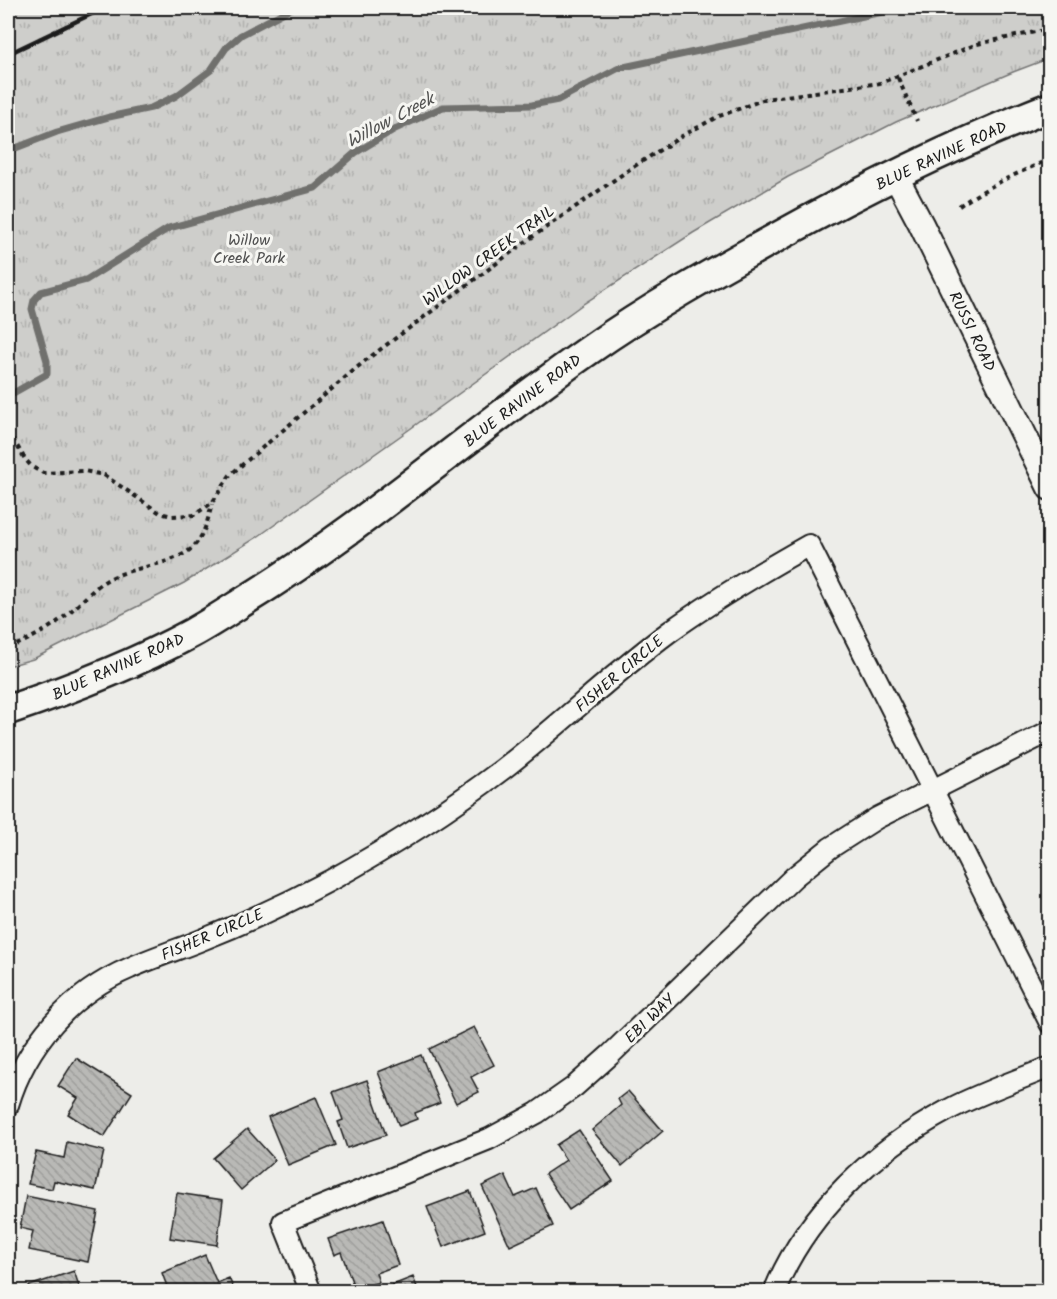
<svg xmlns="http://www.w3.org/2000/svg" width="1057" height="1299" font-family="Kalam,sans-serif">
<defs>
<pattern id="park-tufts" width="24" height="20" patternUnits="userSpaceOnUse" patternTransform="scale(1.5)"><rect width="24" height="20" fill="#cececb"/><path d="M3 7l-1-3M5 7V3M7 7l1-3M15 17l-1-3M17 17v-4M19 17l1-3" fill="none" stroke="#b0b0ae"/></pattern>
<pattern id="building-back-hatch" width="6" height="6" patternUnits="userSpaceOnUse" patternTransform="scale(1.5)"><rect width="6" height="6" fill="#b9b9b6"/><path d="M-1 5l2 2M0 0l6 6M5-1l2 2" fill="none" stroke="#9e9e9c"/></pattern>
</defs>
<rect width="100%" height="100%" fill="#edede9"/>
<filter id="ink" filterUnits="userSpaceOnUse"><feTurbulence type="fractalNoise" baseFrequency=".0167" numOctaves="2"/><feDisplacementMap in="SourceGraphic" scale="12" xChannelSelector="R" yChannelSelector="G"/><feConvolveMatrix kernelMatrix="1 2 1 2 8 2 1 2 1" color-interpolation-filters="sRGB"/></filter>
<g filter="url(#ink)">
<!-- park -->
<path fill="url(#park-tufts)" stroke="#757574" stroke-width="1.5" d="M 8,8 L 1049,8 L 1050,58 L 1013,72 L 896,122 L 788,177 L 693,233 L 583,304 L 403,434 L 256,538 L 184,583 L 33,659 L 8,666 Z"/>
<g fill="none" stroke-linecap="round" stroke-linejoin="round">
<!-- stream -->
<path stroke="#6f6f6d" stroke-width="7" d="M 8,151 L 57,132 L 109,117 L 151,108 L 176,96 L 211,70 L 226,48 L 241,35 L 292,8
M 8,396 L 47,374 L 47,361 L 32,309 L 34,300 L 41,292 L 86,280 L 169,228 L 315,188 L 355,153 L 395,129 L 443,107 L 532,105 L 558,100 L 619,68 L 901,8"/>
</g>
<!-- building -->
<path fill="url(#building-back-hatch)" stroke="#1c1c1c" stroke-width="1.5" d="M 474,1027 L 494,1065 L 471,1077 L 479,1092 L 456,1103 L 429,1049 Z
M 421,1055 L 440,1103 L 415,1113 L 417,1119 L 399,1126 L 378,1072 Z
M 76,1058 L 132,1093 L 104,1137 L 68,1114 L 78,1098 L 58,1086 Z
M 367,1080 L 386,1135 L 347,1148 L 338,1122 L 343,1120 L 333,1092 Z
M 628,1091 L 663,1131 L 622,1166 L 592,1130 L 621,1105 L 618,1099 Z
M 316,1097 L 336,1145 L 288,1165 L 268,1117 Z
M 247,1129 L 275,1160 L 241,1190 L 213,1158 Z
M 579,1130 L 613,1181 L 569,1210 L 545,1174 L 566,1160 L 556,1145 Z
M 67,1142 L 104,1151 L 95,1190 L 54,1181 L 52,1189 L 28,1184 L 36,1152 L 64,1158 Z
M 505,1175 L 515,1197 L 536,1188 L 553,1226 L 510,1246 L 482,1186 Z
M 470,1191 L 485,1231 L 443,1247 L 427,1207 Z
M 177,1193 L 223,1200 L 217,1245 L 170,1238 Z
M 26,1196 L 98,1211 L 88,1262 L 29,1250 L 33,1231 L 20,1228 Z
M 383,1220 L 398,1265 L 376,1273 L 379,1282 L 355,1290 L 341,1252 L 334,1255 L 328,1239 Z
M 205,1255 L 217,1283 L 229,1278 L 235,1292 L 169,1292 L 162,1273 Z
M 74,1271 L 81,1292 L 31,1292 L 29,1286 Z
M 413,1277 L 419,1292 L 375,1292 Z"/>
<g fill="none" stroke-linecap="round" stroke-linejoin="round">
<defs>
<path id="minor" d="M 8,1105 C 26,1044 71,993 130,968 C 154,957 180,949 204,939 C 247,922 290,902 331,880 C 391,847 449,810 503,769 C 560,725 611,675 669,632 C 713,600 761,572 809,545 L 1050,1023
M 311,1292 L 283,1222 L 489,1139 L 537,1113 L 574,1087 L 610,1055 L 794,877 L 830,848 L 877,818 L 1050,731
M 774,1292 C 806,1213 875,1149 948,1110 C 980,1093 1016,1081 1050,1067"/>
<path id="tertiary" d="M 895,175 L 921,224 L 1050,488"/>
<path id="secondary" d="M 8,710 C 71,689 133,665 192,633 C 212,622 230,610 249,598 C 368,524 473,431 588,351 C 649,308 715,271 781,235 C 868,187 957,143 1050,107"/>
</defs>
<!-- minor casing -->
<use href="#minor" stroke="#1c1c1c" stroke-width="24"/>
<!-- tertiary casing -->
<use href="#tertiary" stroke="#1c1c1c" stroke-width="28"/>
<!-- secondary casing -->
<use href="#secondary" stroke="#1c1c1c" stroke-width="33"/>
<!-- path -->
<path stroke="#1c1c1c" stroke-width="4" stroke-dasharray="4.5 4.5" stroke-linecap="butt" d="M 898,78 L 917,121
M 959,206 C 988,186 1018,173 1050,159
M 8,431 L 25,459 L 32,467 L 43,473 L 84,471 L 104,475 L 160,513 L 172,516 L 194,515 L 212,503 L 230,475 L 366,360 L 528,240 L 630,169 L 682,136 L 717,117 L 765,99 L 880,83 L 977,44 L 1050,29
M 8,648 C 30,640 53,627 71,611 C 83,601 95,586 109,579 C 133,566 177,565 194,546 C 205,534 208,519 212,504"/>
<!-- minor -->
<use href="#minor" stroke="#f6f6f2" stroke-width="20"/>
<!-- tertiary -->
<use href="#tertiary" stroke="#f6f6f2" stroke-width="24"/>
<!-- secondary -->
<use href="#secondary" stroke="#f6f6f2" stroke-width="28"/>
<!-- rail -->
<path stroke="#1c1c1c" stroke-width="4.5" d="M 8,54 L 104,8"/>
</g>
</g>
<g text-anchor="middle" stroke-width="6" stroke-linejoin="round" paint-order="stroke">
<!-- street labels -->
<g font-size="16" fill="#1c1c1c" stroke="#f6f6f2">
<text transform="translate(941 155) rotate(-25)" y="6">BLUE RAVINE ROAD</text>
<text transform="translate(488 255) rotate(-36)" y="6">WILLOW CREEK TRAIL</text>
<text transform="translate(973 331) rotate(64)" y="6">RUSSI ROAD</text>
<text transform="translate(522 400) rotate(-37)" y="6">BLUE RAVINE ROAD</text>
<text transform="translate(118 666) rotate(-24)" y="6">BLUE RAVINE ROAD</text>
<text transform="translate(619 673) rotate(-40)" y="6">FISHER CIRCLE</text>
<text transform="translate(212 934) rotate(-23)" y="6">FISHER CIRCLE</text>
<text transform="translate(649 1018) rotate(-44)" y="6">EBI WAY</text>
</g>
<!-- park labels -->
<g font-size="16" fill="#515151" stroke="#f6f6f2">
<text x="249" y="245">Willow<tspan x="249" dy="18">Creek Park</tspan></text>
</g>
<!-- water labels -->
<g font-size="18" font-style="italic" fill="#535352" stroke="#f6f6f2">
<text transform="translate(390 120) rotate(-28)" y="6">Willow Creek</text>
</g>
</g>
<!-- margin -->
<rect width="1057" height="1299" fill="none" stroke="#f6f6f2" stroke-width="30"/>
<rect x="15" y="15" width="1027" height="1269" fill="none" stroke="#1c1c1c" stroke-width="2" filter="url(#ink)"/>
</svg>
